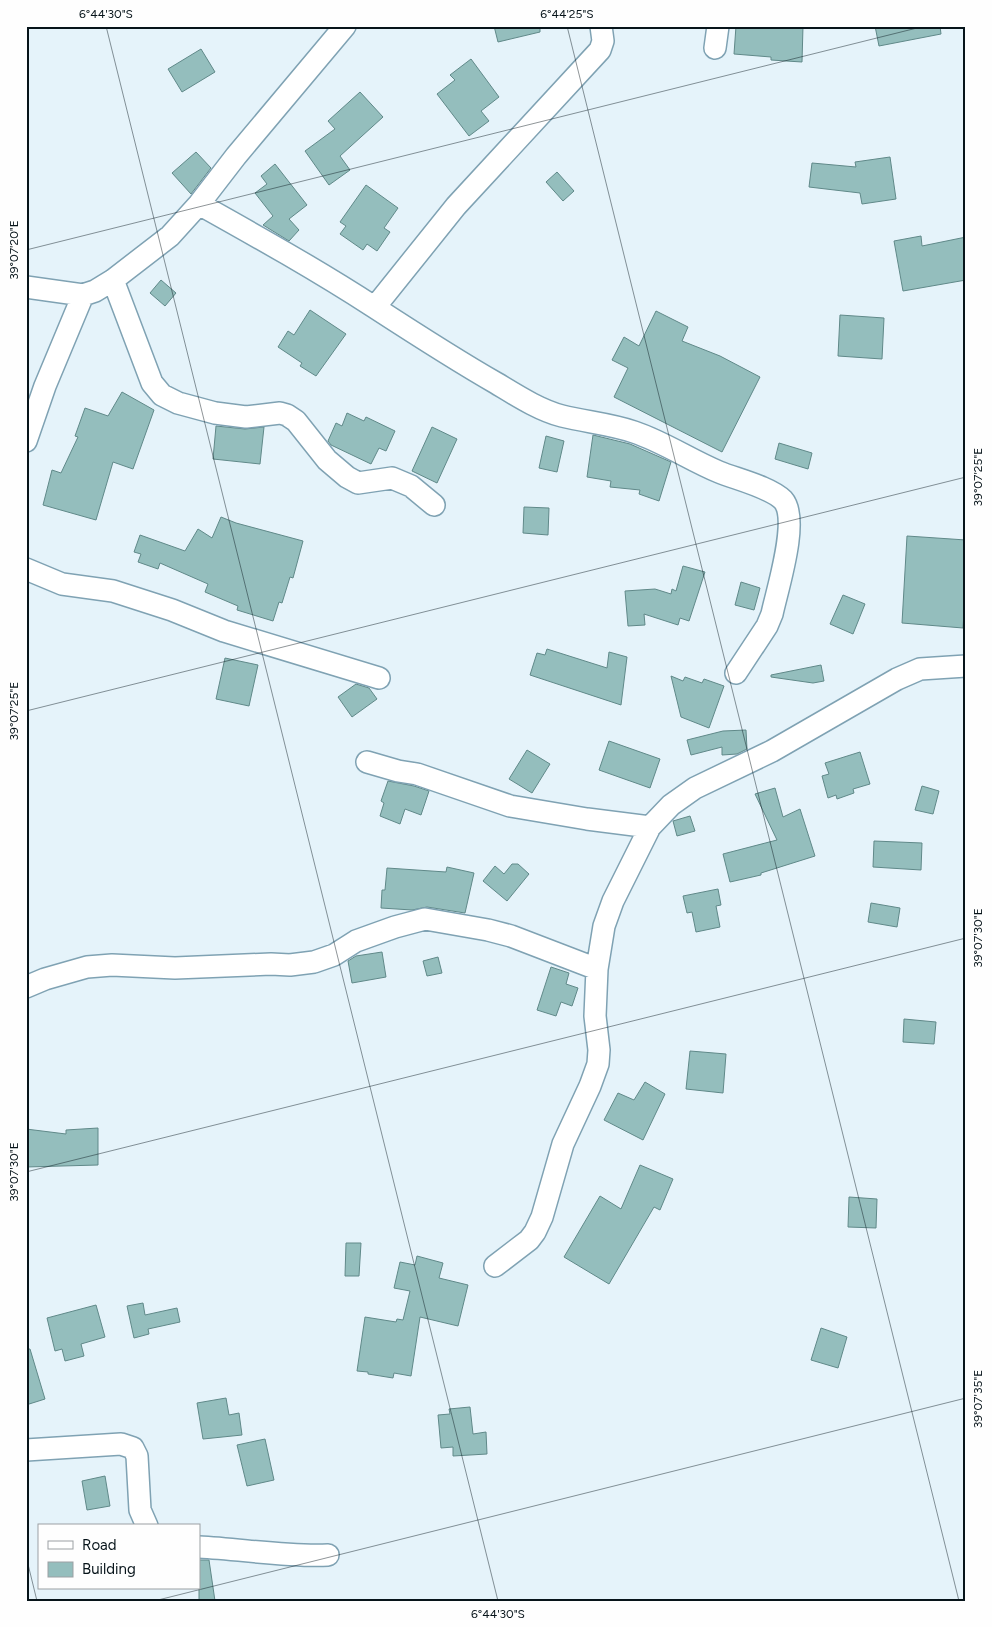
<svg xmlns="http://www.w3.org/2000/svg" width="992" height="1627" font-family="Figtree,sans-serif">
<rect width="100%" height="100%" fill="#e5f3fa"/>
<!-- building -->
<path fill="#94bebd" stroke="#608989" d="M 494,26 L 540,26 L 540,32 L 498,42 Z
M 736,26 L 803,26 L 802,62 L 771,60 L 771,57 L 734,54 Z
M 875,26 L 940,26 L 941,34 L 879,46 Z
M 201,49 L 215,72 L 182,92 L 168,69 Z
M 471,59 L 499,97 L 481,111 L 489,121 L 469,136 L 437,94 L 455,80 L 450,75 Z
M 360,92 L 383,117 L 340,156 L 350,170 L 329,185 L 305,151 L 335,129 L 328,121 Z
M 196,152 L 211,168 L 191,194 L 172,173 Z
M 890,157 L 896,199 L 862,204 L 860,193 L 809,187 L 812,163 L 856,167 L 855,162 Z
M 275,164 L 307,205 L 289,219 L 299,230 L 289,241 L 263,225 L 273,216 L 255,193 L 267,184 L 261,176 Z
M 557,172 L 574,191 L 563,201 L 546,182 Z
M 366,185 L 398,208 L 384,228 L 390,232 L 377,251 L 367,244 L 363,250 L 340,234 L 346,226 L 340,222 Z
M 921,236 L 922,246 L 966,237 L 966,280 L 903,291 L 894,241 Z
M 161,280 L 176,293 L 165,306 L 150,293 Z
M 310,310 L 346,334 L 316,376 L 300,366 L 302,363 L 278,347 L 288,331 L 294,335 Z
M 656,311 L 688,327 L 682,341 L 720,356 L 760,377 L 722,452 L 614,397 L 628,368 L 612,360 L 624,337 L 639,346 Z
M 840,315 L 884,318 L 882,359 L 838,356 Z
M 122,392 L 154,410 L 133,469 L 113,462 L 96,520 L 43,505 L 52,470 L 61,473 L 78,437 L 75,436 L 85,408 L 108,416 Z
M 347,413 L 364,421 L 366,417 L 395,431 L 386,451 L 379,448 L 371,464 L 331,445 L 328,441 L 336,423 L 342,426 Z
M 216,426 L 245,429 L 264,427 L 260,464 L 213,459 Z
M 432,427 L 457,439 L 437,483 L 412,471 Z
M 593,435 L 630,444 L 671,462 L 659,501 L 639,494 L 640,490 L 610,487 L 611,481 L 587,477 Z
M 546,436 L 564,441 L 557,472 L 539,468 Z
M 779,443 L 812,453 L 808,469 L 775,459 Z
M 524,507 L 549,508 L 548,535 L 523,533 Z
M 221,517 L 236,523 L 303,541 L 293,578 L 290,577 L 282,603 L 279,602 L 273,621 L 237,610 L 238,606 L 205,592 L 208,584 L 160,563 L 158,569 L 138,562 L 141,554 L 134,552 L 140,535 L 185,551 L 198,529 L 212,538 Z
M 907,536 L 966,540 L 966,584 L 963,628 L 902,623 Z
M 683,566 L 705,572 L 689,621 L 680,618 L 678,625 L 644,614 L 645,625 L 628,626 L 625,591 L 655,589 L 671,594 L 672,589 L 676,591 Z
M 741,582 L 760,588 L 754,610 L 735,605 Z
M 843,595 L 865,604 L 853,634 L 830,624 Z
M 547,649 L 607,668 L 609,652 L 627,657 L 621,705 L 530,675 L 537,653 L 545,655 Z
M 225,658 L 258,665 L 249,706 L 216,699 Z
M 821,665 L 824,681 L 813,683 L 771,677 L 771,675 Z
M 671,676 L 683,681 L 685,677 L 702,683 L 704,679 L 724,686 L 709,728 L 681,717 Z
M 356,684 L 369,688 L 377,699 L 352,717 L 338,697 Z
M 746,730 L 747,749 L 737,754 L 722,755 L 722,747 L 691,755 L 687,740 L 723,731 Z
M 609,741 L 660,759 L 650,788 L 599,770 Z
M 527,750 L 550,764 L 532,793 L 509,779 Z
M 860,752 L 870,784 L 853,789 L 854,793 L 837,799 L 836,795 L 828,798 L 822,776 L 829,774 L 825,763 Z
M 388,781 L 414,786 L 429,791 L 421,815 L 405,809 L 400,824 L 380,816 L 384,803 L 381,801 Z
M 922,786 L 939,791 L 933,814 L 915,810 Z
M 775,788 L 783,817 L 800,809 L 815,856 L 761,873 L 761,875 L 730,882 L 723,854 L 777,840 L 755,794 Z
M 690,816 L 695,831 L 677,836 L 673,821 Z
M 874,841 L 922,843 L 921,870 L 873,867 Z
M 512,864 L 518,864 L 529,874 L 507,901 L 483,881 L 495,866 L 504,874 Z
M 447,867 L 474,873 L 465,913 L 427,907 L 412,910 L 381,908 L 382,890 L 385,890 L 387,868 L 446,872 Z
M 718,889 L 721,905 L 716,906 L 720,927 L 696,932 L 692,912 L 687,913 L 683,896 Z
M 871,903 L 900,908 L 897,927 L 868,922 Z
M 382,952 L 386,977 L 352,983 L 348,961 L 356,956 Z
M 438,957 L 442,973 L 427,976 L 423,961 Z
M 551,967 L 569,973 L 566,984 L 578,988 L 572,1006 L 561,1002 L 556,1016 L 537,1010 Z
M 904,1019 L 936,1022 L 934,1044 L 903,1042 Z
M 690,1051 L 726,1054 L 723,1093 L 686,1089 Z
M 645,1082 L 665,1094 L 643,1140 L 604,1120 L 618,1093 L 634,1100 Z
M 98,1128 L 98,1165 L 26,1167 L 26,1129 L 66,1134 L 66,1130 Z
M 640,1165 L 673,1179 L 660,1210 L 654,1207 L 609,1284 L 564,1257 L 600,1196 L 621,1209 Z
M 849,1197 L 877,1199 L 876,1228 L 848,1227 Z
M 346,1243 L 361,1243 L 359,1276 L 345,1276 Z
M 417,1256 L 443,1263 L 439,1278 L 468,1285 L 458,1326 L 420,1317 L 411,1376 L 394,1373 L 393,1378 L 368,1374 L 368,1372 L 357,1371 L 365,1317 L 396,1322 L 397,1319 L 403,1320 L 410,1291 L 394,1288 L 400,1262 L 415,1265 Z
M 143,1303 L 145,1315 L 177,1308 L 180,1322 L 148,1329 L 149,1334 L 134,1338 L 127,1306 Z
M 96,1305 L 105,1337 L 81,1344 L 84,1356 L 65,1361 L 62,1349 L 55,1351 L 47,1318 Z
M 821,1328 L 847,1337 L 838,1368 L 811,1360 Z
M 26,1349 L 30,1349 L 45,1399 L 26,1405 Z
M 226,1398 L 229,1415 L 239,1413 L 242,1435 L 203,1439 L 197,1403 Z
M 470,1407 L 473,1434 L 486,1432 L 487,1454 L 453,1456 L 453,1447 L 441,1448 L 438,1415 L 450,1414 L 449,1409 Z
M 265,1439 L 274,1480 L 247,1486 L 237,1445 Z
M 105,1476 L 110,1506 L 87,1510 L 82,1481 Z
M 199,1560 L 209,1560 L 215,1601 L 199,1601 Z"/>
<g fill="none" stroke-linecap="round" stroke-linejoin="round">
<defs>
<path id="minor" d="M 715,48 L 718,26
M 199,204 C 258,237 317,270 374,307 C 414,333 454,359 496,383 C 516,395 539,410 562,416 C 586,422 611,424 634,432 C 664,442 690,460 719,472 C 736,479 770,487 783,500 C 800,519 777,590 772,614 L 767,626 L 736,673
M 113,280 L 152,383 L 162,395 L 178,403 L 215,413 L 246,417 L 280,413 L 287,415 L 296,421 L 327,460 L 347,477 L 358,483 L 392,478 L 411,486 L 434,505
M 26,287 L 83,295 L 95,291 L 113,280 L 170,236 L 199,204 L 236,156 L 345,26
M 375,307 L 456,206 L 600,50 L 603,41 L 601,26
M 26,441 L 45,386 L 83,295
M 26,569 L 62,584 L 113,591 L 172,610 L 224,631 L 379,678
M 367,762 L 398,771 L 417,774 L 510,806 L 587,819 L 650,827
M 26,987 L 45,979 L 87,967 L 112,965 L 175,968 L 271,964 L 290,965 L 314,962 L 334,955 L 356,941 L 395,927 L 425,919 L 488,930 L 511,936 L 597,969
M 495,1266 L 529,1240 L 535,1232 L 542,1217 L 563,1144 L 590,1086 L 598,1064 L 599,1050 L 595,1016 L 597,969 L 604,926 L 613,901 L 650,827 L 671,805 L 695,788 L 772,751 L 897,679 L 920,669 L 966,666
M 26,1450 L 121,1444 L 133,1448 L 137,1456 L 140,1510 L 147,1526
M 199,1547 C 241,1549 286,1557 328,1555"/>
</defs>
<!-- minor casing -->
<use href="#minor" stroke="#7fa2b3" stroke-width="24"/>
<!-- minor -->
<use href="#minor" stroke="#fff" stroke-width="21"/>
</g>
<!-- ticks -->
<path fill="none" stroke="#07141a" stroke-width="1" stroke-opacity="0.45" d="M 106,26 L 498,1601M 567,26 L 959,1601M 26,250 L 925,26M 26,711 L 966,477M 26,1172 L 966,938M 26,1556 L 37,1601M 154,1601 L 966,1398"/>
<!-- border -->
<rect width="992" height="1627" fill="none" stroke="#fefefe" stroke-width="55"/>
<!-- legend -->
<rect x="38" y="1524" width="162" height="65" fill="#fefefe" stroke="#9ba0a3"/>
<rect x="48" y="1541" width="25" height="8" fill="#ffffff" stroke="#9ba0a3"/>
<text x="82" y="1550" font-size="15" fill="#07141a">Road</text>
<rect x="48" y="1562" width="25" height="15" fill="#94bebd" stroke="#9ba0a3"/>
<text x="82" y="1574" font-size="15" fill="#07141a">Building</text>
<rect x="28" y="28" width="936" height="1572" fill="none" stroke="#07141a" stroke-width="2"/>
<g font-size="12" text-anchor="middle" fill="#07141a">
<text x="106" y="18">6°44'30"S</text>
<text x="567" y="18">6°44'25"S</text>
<text transform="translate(14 250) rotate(-90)" y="4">39°07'20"E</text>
<text transform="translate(978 477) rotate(-90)" y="4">39°07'25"E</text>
<text transform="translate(14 711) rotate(-90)" y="4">39°07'25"E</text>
<text transform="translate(978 938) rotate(-90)" y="4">39°07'30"E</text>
<text transform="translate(14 1172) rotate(-90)" y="4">39°07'30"E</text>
<text transform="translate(978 1399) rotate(-90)" y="4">39°07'35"E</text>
<text x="498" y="1618">6°44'30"S</text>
</g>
</svg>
